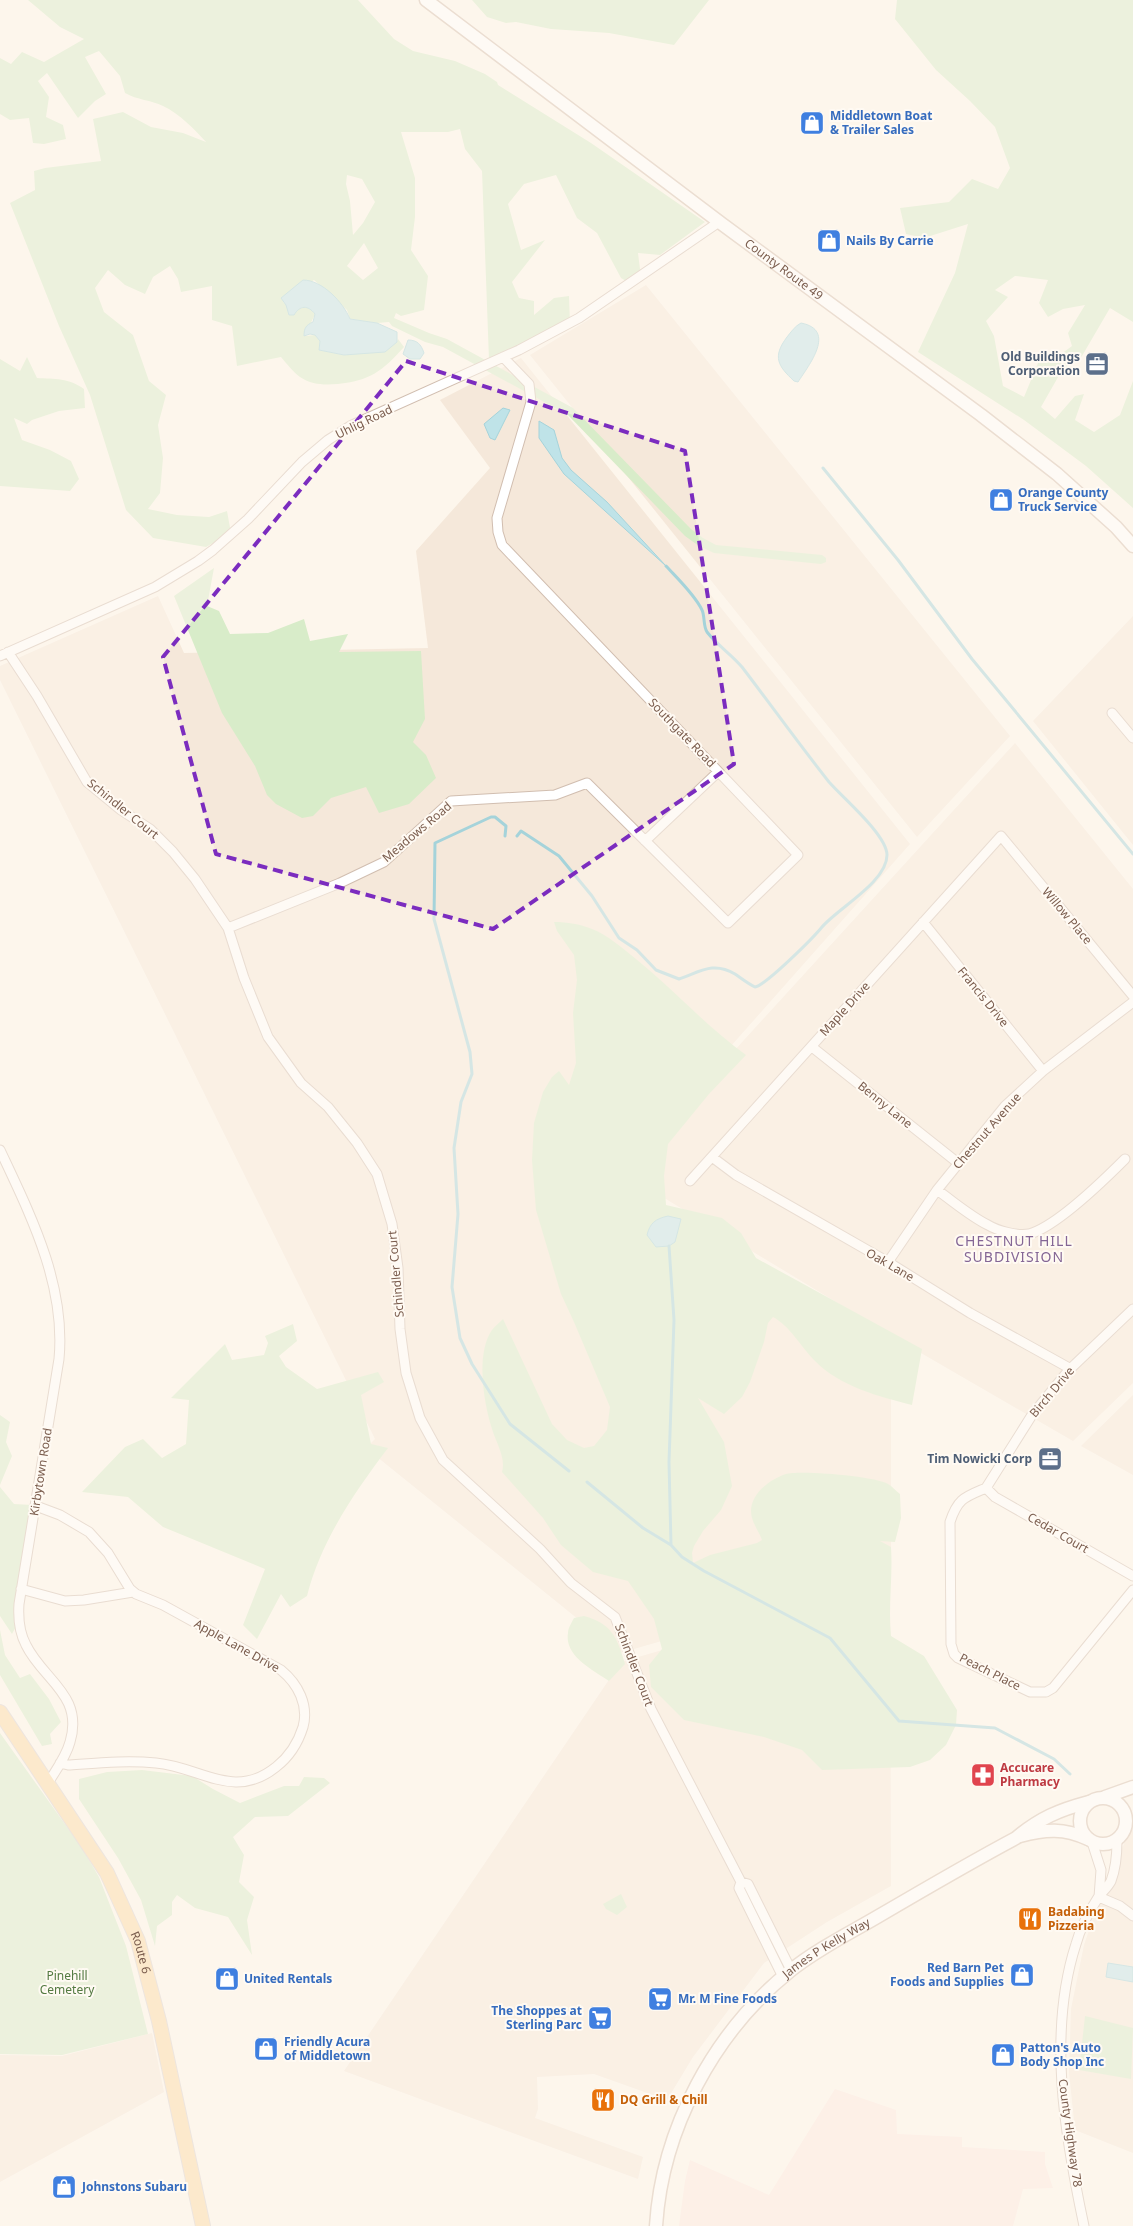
<svg xmlns="http://www.w3.org/2000/svg" width="1133" height="2226" font-family="'Noto Sans',sans-serif">
<rect width="100%" height="100%" fill="#fdf6ec"/>
<!-- residential -->
<path fill="#f5e8da" d="M 646,285 L 1010,736 L 917,837 L 530,355 Z
M 521,358 L 910,844 L 614,1178 L 891,1345 L 891,1575 L 620,1653 L 366,1448 L 375,1439 L 0,680 L 0,666 L 158,596 L 184,653 L 428,648 L 416,551 L 490,468 L 440,400 Z
M 1133,616 L 1133,845 L 1033,721 Z
M 1015,743 L 1133,889 L 1133,1383 L 1073,1441 L 902,1342 L 628,1176 L 734,1051 Z
M 1133,1395 L 1133,1475 L 1081,1446 Z
M 890,1584 L 891,1886 L 827,1922 L 764,1963 L 693,2057 L 667,2100 L 594,2074 L 537,2077 L 538,2109 L 535,2118 L 643,2157 L 638,2179 L 344,2071 L 621,1662 Z
M 1133,1825 L 1133,2153 L 1075,2130 L 1069,2072 L 1071,2009 L 1084,1945 L 1105,1884 Z
M 152,2033 L 164,2092 L 0,2182 L 0,2055 L 62,2056 Z"/>
<!-- commercial -->
<path fill="#fde8e0" d="M 835,2089 L 896,2110 L 897,2134 L 962,2137 L 962,2147 L 1045,2152 L 1045,2164 L 1053,2188 L 1023,2189 L 1013,2226 L 679,2226 L 685,2181 L 690,2160 L 769,2195 Z"/>
<!-- green -->
<path fill="#d8ecc9" fill-rule="evenodd" d="M 28,0 L 358,0 L 394,39 L 413,51 L 455,61 L 485,74 L 497,82 L 498,85 L 591,143 L 705,222 L 660,255 L 638,253 L 641,277 L 631,284 L 621,278 L 597,233 L 577,218 L 556,175 L 524,184 L 508,204 L 521,250 L 545,240 L 512,282 L 519,298 L 534,301 L 534,315 L 554,298 L 569,296 L 570,324 L 489,360 L 482,171 L 465,149 L 460,129 L 448,132 L 401,132 L 415,178 L 415,217 L 411,250 L 428,276 L 424,310 L 401,316 L 396,313 L 394,318 L 429,333 L 447,339 L 573,408 L 691,529 L 703,538 L 716,545 L 822,555 L 826,558 L 826,562 L 821,564 L 714,553 L 699,546 L 685,536 L 568,415 L 443,347 L 425,342 L 392,326 L 389,322 L 377,323 L 350,319 L 347,310 L 314,280 L 283,302 L 298,309 C 306,306 310,307 315,314 L 305,336 L 315,335 L 320,341 L 319,350 L 344,355 L 397,342 L 398,339 L 404,347 C 383,371 369,381 338,384 C 324,385 312,385 300,377 C 293,372 287,364 281,357 L 237,366 L 232,326 L 212,320 L 212,286 L 181,292 L 178,279 L 170,266 L 153,277 L 145,294 L 125,285 L 108,270 L 95,288 L 104,312 L 133,335 L 149,381 L 166,395 L 158,425 L 163,458 L 160,493 L 148,509 L 177,515 L 209,517 L 227,511 L 231,533 L 206,547 L 153,538 L 126,510 L 90,395 L 59,326 L 10,203 L 35,190 L 34,171 L 45,168 L 101,161 L 93,119 L 123,112 L 151,127 L 183,133 L 206,142 C 194,129 180,114 163,106 C 151,100 137,100 125,93 L 120,76 L 99,51 L 85,57 L 106,94 L 95,101 L 78,118 L 47,73 L 38,81 L 49,97 L 46,117 L 63,125 L 66,139 L 44,144 L 33,143 L 29,118 L 10,120 L 0,114 L 0,58 L 11,64 L 22,52 L 44,62 L 84,39 L 60,27 ZM 347,175 L 362,179 L 375,202 L 363,223 L 353,235 L 350,201 L 346,184 ZM 364,243 L 378,268 L 363,280 L 347,266 Z
M 472,0 L 709,0 L 674,45 L 609,33 L 551,29 L 516,22 L 506,23 L 487,17 Z
M 897,0 L 1133,0 L 1133,322 L 1110,308 L 1082,356 L 1061,372 L 1041,407 L 1055,419 L 1075,396 L 1084,394 L 1075,420 L 1094,432 L 1120,415 L 1133,381 L 1133,508 L 1086,466 L 1024,420 L 918,352 L 955,273 L 968,224 L 924,238 L 906,234 L 900,208 L 949,202 L 972,179 L 998,189 L 1010,168 L 995,127 L 970,101 L 936,70 L 895,19 ZM 1015,276 L 1048,280 L 1039,303 L 1048,317 L 1063,309 L 1085,305 L 1068,333 L 1072,346 L 1053,360 L 1038,363 L 1024,397 L 1003,386 L 994,336 L 986,321 L 1008,297 L 995,290 Z
M 27,357 L 37,378 C 55,379 69,378 84,389 L 85,408 L 59,411 L 32,420 L 27,424 L 14,418 L 22,440 L 50,450 L 71,461 L 79,479 L 70,491 L 0,486 L 0,359 L 20,371 Z
M 214,568 L 207,606 L 219,611 L 230,634 L 268,633 L 304,619 L 310,641 L 348,634 L 339,652 L 421,651 L 425,719 L 413,742 L 426,755 L 436,778 L 409,804 L 379,813 L 366,787 L 331,798 L 313,816 L 302,818 L 276,804 L 267,795 L 255,766 L 222,713 L 174,596 Z
M 554,922 C 568,922 579,924 592,929 C 608,935 622,948 636,959 C 674,990 706,1026 746,1055 L 709,1094 L 668,1144 L 664,1176 L 666,1205 L 722,1218 L 741,1233 L 756,1258 L 922,1349 L 912,1405 C 880,1397 839,1386 815,1361 C 801,1347 790,1326 773,1317 L 768,1323 L 764,1342 L 750,1382 L 742,1397 L 724,1414 L 698,1398 L 724,1442 L 732,1486 L 721,1510 L 703,1531 L 694,1546 L 692,1553 L 693,1563 L 710,1555 L 757,1543 L 762,1540 C 759,1531 751,1522 751,1511 C 751,1494 770,1479 786,1474 C 800,1470 875,1476 888,1484 C 892,1486 896,1491 900,1494 L 901,1518 L 895,1542 L 880,1541 L 891,1547 C 893,1577 888,1606 891,1636 L 924,1656 L 957,1710 L 956,1725 L 946,1745 L 930,1760 L 910,1767 L 822,1770 L 802,1750 L 764,1737 L 684,1720 L 651,1687 L 649,1665 L 662,1649 L 654,1619 L 628,1581 L 593,1572 L 561,1545 L 543,1518 L 502,1472 C 506,1459 497,1444 493,1432 C 484,1406 475,1354 492,1330 C 495,1326 500,1322 503,1319 L 552,1424 L 567,1440 L 584,1448 L 594,1446 L 607,1430 L 610,1407 L 574,1322 L 561,1294 L 536,1210 L 532,1160 L 534,1123 L 543,1092 L 552,1077 L 559,1071 L 569,1085 L 576,1063 L 573,1013 L 577,980 L 574,955 L 557,931 Z
M 293,1324 L 297,1341 L 279,1356 L 286,1367 L 317,1389 L 378,1372 L 384,1382 L 361,1395 L 371,1444 L 388,1448 C 354,1493 321,1541 307,1596 L 290,1607 L 281,1594 L 257,1639 L 243,1625 L 265,1569 L 163,1527 L 128,1497 L 82,1492 L 125,1447 L 143,1439 L 162,1458 L 186,1444 L 189,1400 L 171,1398 L 225,1344 L 232,1360 L 264,1355 L 268,1343 L 265,1336 Z
M 0,1415 L 10,1422 L 6,1442 L 12,1456 L 0,1485 Z
M 0,1487 L 14,1504 L 33,1505 L 24,1569 L 19,1578 C 27,1602 25,1612 12,1634 L 0,1616 Z
M 584,1616 C 612,1624 617,1637 625,1664 L 609,1681 C 593,1670 564,1656 568,1633 C 568,1628 572,1622 574,1618 Z
M 0,1630 L 5,1655 L 20,1678 L 30,1674 L 49,1699 L 61,1722 L 50,1734 L 52,1744 L 42,1746 L 0,1675 Z
M 0,1733 L 82,1848 L 99,1877 L 126,1946 L 148,2034 L 62,2055 L 0,2054 Z
M 142,1770 L 192,1776 L 213,1789 L 240,1803 L 284,1786 L 299,1786 L 304,1777 L 324,1778 L 330,1783 L 288,1816 L 255,1817 L 233,1837 L 244,1855 L 239,1882 L 254,1897 L 247,1920 L 252,1955 L 228,1917 L 195,1908 L 177,1895 L 172,1902 L 172,1915 L 157,1926 L 155,1946 L 141,1900 L 118,1858 L 79,1799 L 79,1779 L 107,1772 Z
M 621,1894 L 627,1907 L 617,1915 L 606,1909 L 603,1904 Z
M 1085,2016 L 1133,2028 L 1131,2079 L 1079,2070 Z"/>
<!-- water -->
<path fill="#bfe3e8" stroke="#a5d3da" d="M 303,280 C 322,280 343,302 350,319 L 377,323 L 397,332 L 397,342 L 385,352 L 344,355 L 319,350 L 320,341 L 315,335 L 310,334 L 304,336 C 304,328 306,325 313,322 L 315,314 C 308,305 300,305 294,315 L 289,315 L 286,305 L 281,298 Z
M 801,323 C 837,330 809,365 798,382 L 794,381 C 778,366 772,357 787,337 C 791,332 795,326 801,323 Z
M 408,340 C 417,340 421,344 424,353 L 420,359 L 410,359 L 403,354 Z
M 503,408 L 510,410 L 495,440 L 490,438 L 484,424 Z
M 539,421 L 554,430 L 562,458 L 571,470 L 607,502 L 666,566 L 564,474 L 539,438 Z
M 668,1216 L 681,1219 L 675,1242 L 669,1246 L 656,1247 L 647,1235 C 650,1223 655,1219 668,1216 Z
M 1108,1963 L 1133,1967 L 1133,1982 L 1106,1977 Z"/>
<g fill="none" stroke-linecap="round" stroke-linejoin="round">
<!-- stream -->
<path stroke="#a5d3da" stroke-width="3" d="M 823,468 L 898,560 L 972,659 L 1133,854
M 505,836 L 506,826 L 495,817 L 491,817 L 435,843 L 434,919 L 470,1052 L 472,1074 L 461,1102 L 454,1148 L 458,1214 L 452,1287 L 460,1338 L 472,1364 L 510,1424 L 569,1471
M 517,836 L 521,831 L 559,856 L 592,896 L 619,938 L 637,950 L 656,970 L 679,979 C 700,972 713,961 735,974 C 741,978 747,983 755,987 C 766,985 813,938 822,927 C 838,908 887,882 887,855 C 887,835 843,798 829,782 C 799,744 771,705 742,667 C 731,654 717,645 707,632 C 703,626 705,616 702,610 C 695,595 677,578 666,566
M 669,1246 L 674,1320 L 669,1462 L 671,1545
M 587,1482 L 643,1528 L 671,1545 L 682,1557 L 704,1571 L 830,1638 L 899,1721 L 995,1728 L 1054,1759 L 1070,1774"/>
<defs>
<path id="street" d="M 8,652 L 37,696 L 87,782 L 121,810 L 150,829 L 173,852 L 195,879 L 228,928 L 244,978 L 268,1037 L 301,1083 L 328,1107 L 357,1143 L 377,1174 L 392,1224 L 398,1268 L 400,1329 L 406,1373 L 420,1418 L 443,1460 L 540,1549 L 571,1583 L 615,1617 L 651,1709 L 741,1882 L 739,1888 L 783,1977
M 0,656 L 155,587 L 198,561 L 213,550 L 248,519 L 302,462 L 328,440 L 352,425 L 519,350 L 579,318 L 719,222
M 1112,713 L 1133,738
M 645,841 L 718,772
M 923,922 L 1043,1071
M 228,928 L 340,883 L 384,862 L 451,801 L 555,795 L 587,783 L 728,923 L 798,855 L 502,545 L 498,532 L 497,518 L 531,402 L 529,384 L 503,357
M 812,1047 L 958,1163
M 0,1150 C 31,1216 66,1285 59,1359 L 19,1604 C 18,1619 19,1632 26,1645 C 43,1680 84,1695 70,1742 C 66,1757 56,1770 48,1783
M 712,1157 L 736,1175 L 888,1262 L 970,1313 L 1071,1369
M 690,1181 L 1001,836 L 1133,996
M 937,1190 C 954,1202 970,1216 988,1225 C 998,1231 1017,1236 1029,1234 C 1056,1227 1105,1179 1125,1159
M 888,1262 L 937,1190 L 1005,1106 L 1043,1071 L 1133,1002
M 986,1488 C 965,1497 958,1498 950,1522 L 951,1644 L 954,1654 L 958,1658 L 1030,1692 L 1046,1692 L 1053,1688 L 1133,1590
M 986,1488 L 1032,1415 L 1068,1371 L 1133,1309
M 986,1488 L 995,1497 L 1133,1576
M 36,1506 L 60,1515 L 89,1532 L 108,1553 L 130,1589 L 136,1594 L 163,1605 L 281,1670 C 298,1684 309,1705 303,1727 C 298,1743 289,1757 276,1767 C 234,1801 201,1767 156,1763 C 127,1760 97,1763 68,1765 L 60,1763
M 21,1589 L 65,1601 L 84,1600 L 133,1592
M 1092,1842 L 1101,1870 L 1099,1897
M 741,1882 L 748,1884 L 791,1970
M 1099,1897 L 1120,1906 L 1133,1916
M 1084,2226 C 1065,2137 1047,2033 1076,1944 C 1080,1929 1090,1910 1099,1896 C 1103,1891 1108,1887 1111,1881 C 1116,1868 1117,1854 1117,1840"/>
<g id="secondary">
<path id="s1" d="M 426,0 L 722,224 L 981,415 L 1057,474 L 1116,527 L 1133,546"/>
<path d="M 1105,1797 L 1133,1787"/>
<circle cx="1103" cy="1821" r="23"/>
<path d="M 1020,1836 C 1046,1829 1064,1828 1088,1839"/>
<path id="s2" d="M 656,2226 C 662,2129 714,2032 790,1971 C 816,1950 848,1934 877,1917 C 923,1890 969,1863 1016,1838 C 1040,1818 1059,1810 1089,1802"/>
</g>
<g id="primary">
<path id="s3" d="M 0,1712 L 107,1873 L 138,1941 L 159,2021 L 203,2226"/>
</g>
</defs>
<!-- street casing -->
<use href="#street" stroke="#d1beb0" stroke-width="11"/>
<!-- secondary casing -->
<use href="#secondary" stroke="#d6c0b0" stroke-width="15"/>
<!-- primary casing -->
<use href="#primary" stroke="#dad1cd" stroke-width="16"/>
<!-- street -->
<use href="#street" stroke="#fff" stroke-width="9"/>
<!-- secondary -->
<use href="#secondary" stroke="#fff" stroke-width="12"/>
<!-- primary -->
<use href="#primary" stroke="#fbd9a5" stroke-width="14"/>
</g>
<!-- marked area -->
<path d="M0 0H1133V2226H0ZM 406,361 L 685,451 L 734,764 L 493,929 L 216,854 L 163,657 Z" fill="#fdf6ec" fill-opacity=".55" fill-rule="evenodd"/>
<path fill="none" stroke="#7b2cbf" stroke-width="4" stroke-dasharray="10 6" stroke-linejoin="round" d="M 406,361 L 685,451 L 734,764 L 493,929 L 216,854 L 163,657 Z"/>
<!-- icons -->
<defs>
<symbol id="shop-square" viewBox="-11 -11 22 22"><rect x="-9" y="-9" width="18" height="18" rx="4" fill="#3f7fe0" stroke="#fffaf3"/><path d="M-5-2.5h2.3a2.7 3.5 0 0 1 5.4 0H5L5.5 6h-11ZM-1.5-2.5h3a1.5 2.3 0 0 0-3 0Z" fill="#fff"/></symbol>
<symbol id="office-square" viewBox="-11 -11 22 22"><rect x="-9" y="-9" width="18" height="18" rx="4" fill="#5c6f8a" stroke="#fffaf3"/><path d="M-6-3h4V-5.5h4V-3h4V5H-6ZM-1-4.5V-3h2v-1.5ZM-6 0V1H6V0Z" fill="#fff"/></symbol>
<symbol id="pharmacy-square" viewBox="-11 -11 22 22"><rect x="-9" y="-9" width="18" height="18" rx="4" fill="#e0444e" stroke="#fffaf3"/><path d="M-2-6h4v4h4v4h-4v4h-4v-4h-4v-4h4Z" fill="#fff"/></symbol>
<symbol id="restaurant-square" viewBox="-11 -11 22 22"><rect x="-9" y="-9" width="18" height="18" rx="4" fill="#e8710a" stroke="#fffaf3"/><path d="M-5-6h1v4h1v-4h1v4h1v-4h1v5L-1.5 .5V6h-2V.5L-5-1ZM5-6V6H3V1.5H1.5Q1.5-4 5-6Z" fill="#fff"/></symbol>
<symbol id="supermarket-square" viewBox="-11 -11 22 22"><rect x="-9" y="-9" width="18" height="18" rx="4" fill="#3f7fe0" stroke="#fffaf3"/><path d="M-6-5.5h2.5l.6 2H6L4.5 2H-2.5L-4.4-4H-6ZM-1.5 3.2a1.3 1.3 0 1 0 .1 0ZM3 3.2a1.3 1.3 0 1 0 .1 0Z" fill="#fff"/></symbol>
</defs>
<g fill-rule="evenodd">
<use href="#shop-square" x="798" y="109" width="28" height="28"/>
<use href="#shop-square" x="815" y="227" width="28" height="28"/>
<use href="#office-square" x="1083" y="350" width="28" height="28"/>
<use href="#shop-square" x="987" y="486" width="28" height="28"/>
<use href="#office-square" x="1036" y="1445" width="28" height="28"/>
<use href="#pharmacy-square" x="969" y="1761" width="28" height="28"/>
<use href="#restaurant-square" x="1016" y="1905" width="28" height="28"/>
<use href="#shop-square" x="1008" y="1961" width="28" height="28"/>
<use href="#shop-square" x="213" y="1965" width="28" height="28"/>
<use href="#supermarket-square" x="646" y="1985" width="28" height="28"/>
<use href="#supermarket-square" x="586" y="2004" width="28" height="28"/>
<use href="#shop-square" x="252" y="2035" width="28" height="28"/>
<use href="#shop-square" x="989" y="2041" width="28" height="28"/>
<use href="#restaurant-square" x="589" y="2086" width="28" height="28"/>
<use href="#shop-square" x="50" y="2173" width="28" height="28"/>
</g>
<g text-anchor="middle" stroke-width="4" stroke-linejoin="round" paint-order="stroke">
<!-- shop labels -->
<g font-size="12" font-weight="bold" fill="#366cbe" stroke="#fffaf3" text-anchor="start">
<text x="830" y="120">Middletown Boat<tspan x="830" dy="14">&amp; Trailer Sales</tspan></text>
<text x="846" y="245">Nails By Carrie</text>
<text x="1018" y="497">Orange County<tspan x="1018" dy="14">Truck Service</tspan></text>
<text x="1004" y="1972" text-anchor="end">Red Barn Pet<tspan x="1004" dy="14">Foods and Supplies</tspan></text>
<text x="244" y="1983">United Rentals</text>
<text x="678" y="2003">Mr. M Fine Foods</text>
<text x="582" y="2015" text-anchor="end">The Shoppes at<tspan x="582" dy="14">Sterling Parc</tspan></text>
<text x="284" y="2046">Friendly Acura<tspan x="284" dy="14">of Middletown</tspan></text>
<text x="1020" y="2052">Patton's Auto<tspan x="1020" dy="14">Body Shop Inc</tspan></text>
<text x="82" y="2191">Johnstons Subaru</text>
</g>
<!-- street labels -->
<g font-size="12" fill="#7a5c4d" stroke="#fffaf3">
<text dy="4" stroke="none"><textPath href="#s1" startOffset="448">County Route 49</textPath></text>
<text transform="translate(364 422) rotate(-26)" y="4">Uhlig Road</text>
<text transform="translate(682 733) rotate(46)" y="4">Southgate Road</text>
<text transform="translate(123 809) rotate(39)" y="4">Schindler Court</text>
<text transform="translate(417 832) rotate(-40)" y="4">Meadows Road</text>
<text transform="translate(1067 916) rotate(50)" y="4">Willow Place</text>
<text transform="translate(983 997) rotate(51)" y="4">Francis Drive</text>
<text transform="translate(845 1009) rotate(-48)" y="4">Maple Drive</text>
<text transform="translate(885 1105) rotate(39)" y="4">Benny Lane</text>
<text transform="translate(987 1131) rotate(-49)" y="4">Chestnut Avenue</text>
<text transform="translate(890 1265) rotate(30)" y="4">Oak Lane</text>
<text transform="translate(396 1274) rotate(-95)" y="4">Schindler Court</text>
<text transform="translate(1052 1392) rotate(-50)" y="4">Birch Drive</text>
<text transform="translate(41 1472) rotate(-81)" y="4">Kirbytown Road</text>
<text transform="translate(1058 1533) rotate(30)" y="4">Cedar Court</text>
<text transform="translate(237 1646) rotate(29)" y="4">Apple Lane Drive</text>
<text transform="translate(634 1665) rotate(69)" y="4">Schindler Court</text>
<text transform="translate(990 1672) rotate(27)" y="4">Peach Place</text>
<text dy="4" stroke="none"><textPath href="#s2" startOffset="339">James P Kelly Way</textPath></text>
<text dy="4" stroke="none"><textPath href="#s3" startOffset="280">Route 6</textPath></text>
<text transform="translate(1070 2133) rotate(82)" y="4">County Highway 78</text>
</g>
<!-- service labels -->
<g font-size="12" font-weight="bold" fill="#4e5e75" stroke="#fffaf3" text-anchor="end">
<text x="1080" y="361">Old Buildings<tspan x="1080" dy="14">Corporation</tspan></text>
<text x="1032" y="1463">Tim Nowicki Corp</text>
</g>
<!-- health labels -->
<g font-size="12" font-weight="bold" fill="#be3a42" stroke="#fffaf3" text-anchor="start">
<text x="1000" y="1772">Accucare<tspan x="1000" dy="14">Pharmacy</tspan></text>
</g>
<!-- food labels -->
<g font-size="12" font-weight="bold" fill="#c56008" stroke="#fffaf3" text-anchor="start">
<text x="1048" y="1916">Badabing<tspan x="1048" dy="14">Pizzeria</tspan></text>
<text x="620" y="2104">DQ Grill &amp; Chill</text>
</g>
<!-- park labels -->
<g font-size="12" fill="#537a41" stroke="#fffaf3">
<text x="67" y="1980">Pinehill<tspan x="67" dy="14">Cemetery</tspan></text>
</g>
<!-- neighbourhood labels -->
<g font-size="14" letter-spacing="1" fill="#846695" stroke="#fffaf3">
<text x="1014" y="1246">CHESTNUT HILL<tspan x="1014" dy="16">SUBDIVISION</tspan></text>
</g>
</g>
</svg>
